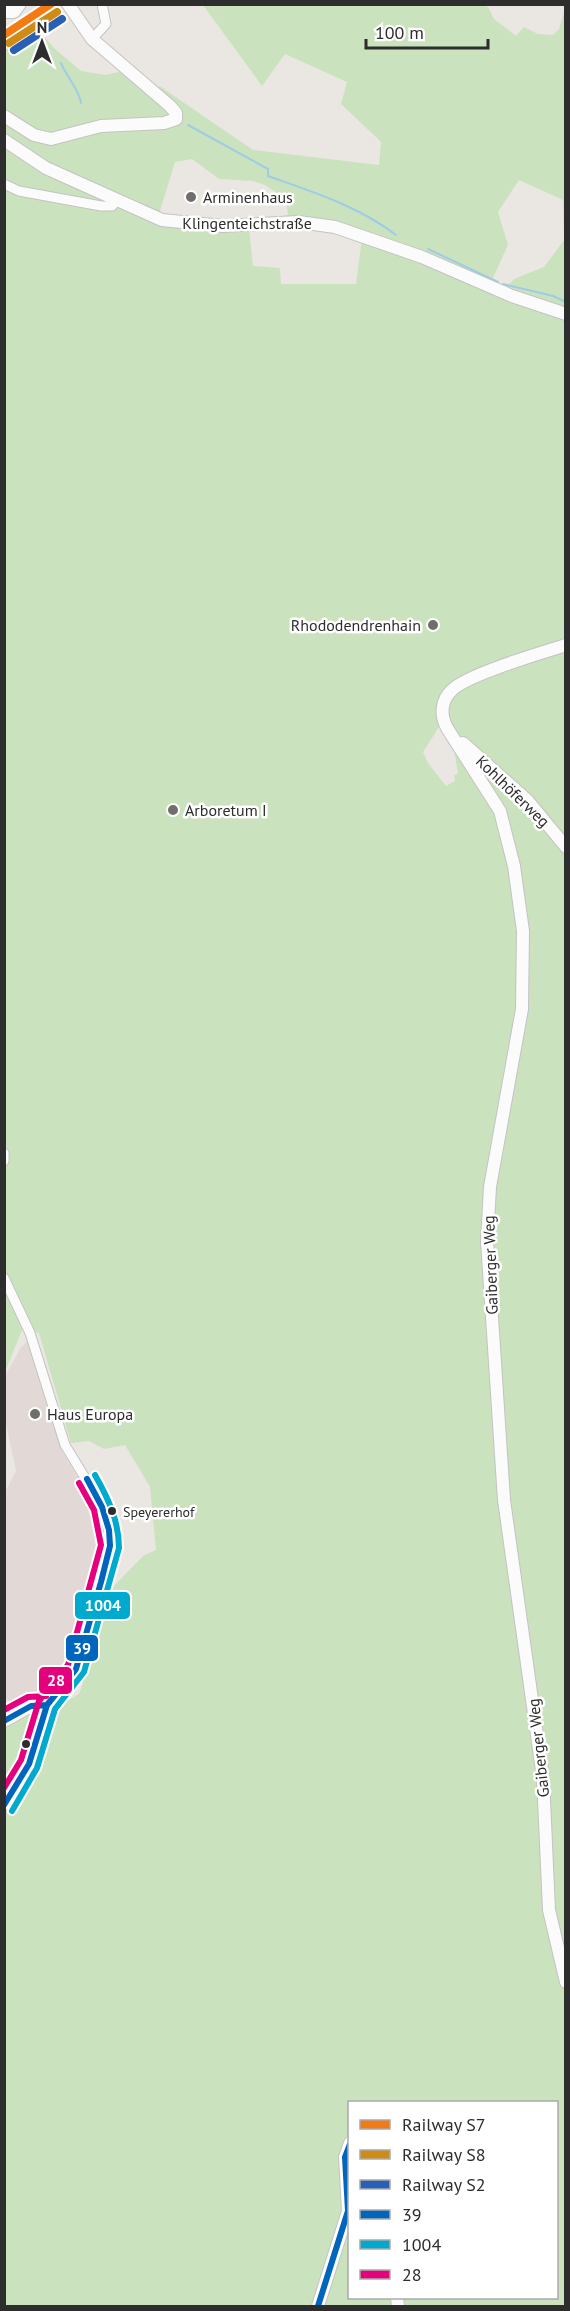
<svg xmlns="http://www.w3.org/2000/svg" width="570" height="2311" font-family="'PT Sans',sans-serif">
<rect width="100%" height="100%" fill="#eae7e3"/>
<!-- medical -->
<path fill="#e2d8d6" d="M 28,1341 L 63,1453 L 98,1512 L 104,1538 L 68,1673 L 54,1688 L 19,1707 L 4,1698 L 4,1494 L 16,1471 L 5,1419 L 4,1378 L 21,1347 Z"/>
<!-- green -->
<path fill="#cbe2bf" fill-rule="evenodd" d="M 203,5 L 483,5 L 488,7 L 494,19 L 516,36 L 524,27 L 538,34 L 553,35 L 559,29 L 565,8 L 565,2306 L 5,2306 L 5,1809 L 8,1810 L 36,1767 L 59,1706 L 79,1694 L 96,1645 L 107,1593 L 144,1555 L 156,1550 L 150,1487 L 125,1445 L 104,1449 L 89,1441 L 71,1443 L 39,1333 L 22,1330 L 5,1372 L 4,51 L 16,22 L 26,15 L 54,48 L 81,71 L 105,75 L 123,71 L 152,85 L 161,87 L 253,150 L 379,165 L 381,142 L 341,104 L 347,82 L 285,54 L 262,86 ZM 192,159 L 219,179 L 253,181 L 265,185 L 286,199 L 288,215 C 247,223 200,224 159,214 L 175,162 ZM 519,180 L 563,200 L 564,240 L 544,267 L 514,279 L 506,288 L 491,282 L 508,245 L 498,212 ZM 306,226 L 362,239 L 356,284 L 281,284 L 280,268 L 253,266 L 249,228 ZM 439,727 L 454,750 L 458,773 L 454,776 L 455,781 L 446,786 L 428,763 L 423,752 ZM 350,2102 L 556,2102 L 556,2298 L 350,2298 Z
M 32,1712 L 38,1717 L 24,1767 L 5,1800 L 5,1726 Z"/>
<g fill="none" stroke-linecap="round" stroke-linejoin="round">
<!-- stream -->
<path stroke="#9ecce4" stroke-width="2" d="M 61,63 C 67,78 78,87 81,103
M 188,125 L 268,169 L 268,176 C 313,192 358,206 396,235
M 428,249 L 498,282
M 503,284 L 553,296 L 566,302"/>
<defs>
<path id="minor" d="M 92,39 L 106,24 L 102,4
M 4,184 L 19,191 L 101,206 L 112,206 L 117,200
M 4,1153 L 4,1161
M 4,1278 L 30,1333 L 65,1445 L 101,1504 L 108,1525 L 110,1541 L 101,1582 L 76,1669 L 47,1705 L 29,1764 L 4,1806"/>
<path id="tertiary" d="M 4,12 L 14,12 L 20,4
M 4,116 L 34,135 L 51,139 L 101,126 L 164,123 L 176,119 L 176,113 L 170,106 L 92,39 L 68,4
M 4,140 L 46,168 L 162,220 L 223,226 L 299,222 L 335,227 L 422,257 L 512,296 L 566,314
M 566,645 C 541,653 468,674 452,690 C 441,700 440,715 447,728 L 500,811 L 514,866 L 523,931 L 522,1009 L 490,1187 L 487,1241 L 504,1500 L 543,1778 L 549,1910 L 566,1982
M 463,743 L 528,801 L 566,847
M 4,1721 L 31,1706 L 47,1705
M 397,2298 L 398,2306
M 318,2306 L 348,2211 L 345,2157 L 350,2143"/>
</defs>
<!-- minor casing -->
<use href="#minor" stroke="#c4c3c3" stroke-width="11"/>
<!-- tertiary casing -->
<use href="#tertiary" stroke="#c4c3c3" stroke-width="14"/>
<!-- minor -->
<use href="#minor" stroke="#fcfbfb" stroke-width="9"/>
<!-- tertiary -->
<use href="#tertiary" stroke="#fcfbfb" stroke-width="12"/>
<defs>
<path id="bus-1" d="M 4,1721 L 31,1706 L 47,1705
M 4,1805 L 29,1764 L 47,1705 L 76,1669 L 101,1582 L 110,1546 L 109,1530 L 102,1507 L 87,1479
M 318,2306 L 348,2211 L 345,2157 L 350,2144"/>
<path id="bus-2" d="M 12,1811 L 37,1768 L 55,1709 L 84,1672 L 119,1548 C 119,1521 108,1498 95,1475"/>
<path id="bus-3" d="M 4,1710 L 28,1697 L 46,1696
M 4,1788 L 21,1760 L 39,1701 L 68,1665 L 101,1545 L 94,1510 L 79,1483"/>
</defs>
<!-- bus-1 casing -->
<use href="#bus-1" stroke="#fff" stroke-width="10"/>
<!-- bus-2 casing -->
<use href="#bus-2" stroke="#fff" stroke-width="10"/>
<!-- bus-3 casing -->
<use href="#bus-3" stroke="#fff" stroke-width="10"/>
<!-- bus-1 -->
<use href="#bus-1" stroke="#0065bd" stroke-width="6"/>
<!-- bus-2 -->
<use href="#bus-2" stroke="#00a9ce" stroke-width="6"/>
<!-- bus-3 -->
<use href="#bus-3" stroke="#e5007d" stroke-width="6"/>
<defs>
<path id="rail-1" d="M 4,35 L 51,4"/>
<path id="rail-2" d="M 9,43 L 57,12"/>
<path id="rail-3" d="M 14,50 L 62,19"/>
</defs>
<!-- rail-1 casing -->
<use href="#rail-1" stroke="#fff" stroke-width="12"/>
<!-- rail-2 casing -->
<use href="#rail-2" stroke="#fff" stroke-width="12"/>
<!-- rail-3 casing -->
<use href="#rail-3" stroke="#fff" stroke-width="12"/>
<!-- rail-1 -->
<use href="#rail-1" stroke="#f47a14" stroke-width="8"/>
<!-- rail-2 -->
<use href="#rail-2" stroke="#cf8b13" stroke-width="8"/>
<!-- rail-3 -->
<use href="#rail-3" stroke="#2960b5" stroke-width="8"/>
</g>
<!-- markers -->
<g fill="#6f6e6d" stroke="#fff" stroke-width="2">
<circle cx="191" cy="197" r="6"/>
<circle cx="433" cy="625" r="6"/>
<circle cx="173" cy="810" r="6"/>
<circle cx="35" cy="1414" r="6"/>
</g>
<g fill="#2d2d2d" stroke="#fff" stroke-width="2">
<circle cx="112" cy="1511" r="5"/>
<circle cx="26" cy="1744" r="5"/>
</g>
<g text-anchor="middle" stroke-width="5" stroke-linejoin="round" paint-order="stroke">
<!-- bus labels -->
<g font-size="14" fill="#2d2d2d" stroke="#fff" text-anchor="start">
<text x="123" y="1517">Speyererhof</text>
</g>
<!-- poi labels -->
<g font-size="16" fill="#2d2d2d" stroke="#fff" text-anchor="start">
<text x="203" y="203">Arminenhaus</text>
<text x="421" y="631" text-anchor="end">Rhododendrenhain</text>
<text x="185" y="816">Arboretum I</text>
<text x="47" y="1420">Haus Europa</text>
</g>
<!-- street labels -->
<g font-size="16" fill="#2d2d2d" stroke="#fff">
<text x="247" y="229">Klingenteichstraße</text>
<text transform="translate(513 791) rotate(44)" y="6">Kohlhöferweg</text>
<text transform="translate(490 1265) rotate(-92)" y="6">Gaiberger Weg</text>
<text transform="translate(538 1748) rotate(-96)" y="6">Gaiberger Weg</text>
</g>
</g>
<g stroke="#fff" stroke-width="2">
<rect x="74" y="1591" width="57" height="29" rx="6" fill="#00a9ce"/>
<rect x="65" y="1634" width="34" height="28" rx="6" fill="#0065bd"/>
<rect x="38" y="1666" width="35" height="29" rx="6" fill="#e5007d"/>
</g>
<g font-size="16" text-anchor="middle" font-weight="bold" fill="#fff">
<text x="103" y="1611">1004</text>
<text x="82" y="1654">39</text>
<text x="56" y="1686">28</text>
</g>
<!-- border -->
<rect width="570" height="2311" fill="none" stroke="#2d2d2d" stroke-width="12"/>
<!-- legend -->
<rect x="348" y="2101" width="210" height="198" fill="#ffffff" stroke="#ababab" stroke-width="1.5"/>
<rect x="360" y="2120" width="30" height="9" fill="#f47a14" stroke="#ababab" stroke-width="1.5"/>
<text x="402" y="2131" font-size="18" fill="#2d2d2d">Railway S7</text>
<rect x="360" y="2150" width="30" height="9" fill="#cf8b13" stroke="#ababab" stroke-width="1.5"/>
<text x="402" y="2161" font-size="18" fill="#2d2d2d">Railway S8</text>
<rect x="360" y="2180" width="30" height="9" fill="#2960b5" stroke="#ababab" stroke-width="1.5"/>
<text x="402" y="2191" font-size="18" fill="#2d2d2d">Railway S2</text>
<rect x="360" y="2210" width="30" height="9" fill="#0065bd" stroke="#ababab" stroke-width="1.5"/>
<text x="402" y="2221" font-size="18" fill="#2d2d2d">39</text>
<rect x="360" y="2240" width="30" height="9" fill="#00a9ce" stroke="#ababab" stroke-width="1.5"/>
<text x="402" y="2251" font-size="18" fill="#2d2d2d">1004</text>
<rect x="360" y="2270" width="30" height="9" fill="#e5007d" stroke="#ababab" stroke-width="1.5"/>
<text x="402" y="2281" font-size="18" fill="#2d2d2d">28</text>
<!-- north arrow -->
<g transform="translate(42 42)" stroke="#ffffff" stroke-width="4.5" paint-order="stroke">
<path d="M0-4.5L10 22L0 15L-10 22Z" fill="#2d2d2d"/>
<text y="-9" font-size="16" font-weight="bold" text-anchor="middle" fill="#2d2d2d">N</text>
</g>
<!-- scale -->
<path d="M366 39v9h122v-9" fill="none" stroke="#2d2d2d" stroke-width="3"/>
<text x="375" y="39" font-size="18" fill="#2d2d2d" stroke="#ffffff" stroke-width="4.5" paint-order="stroke">100 m</text>
</svg>
